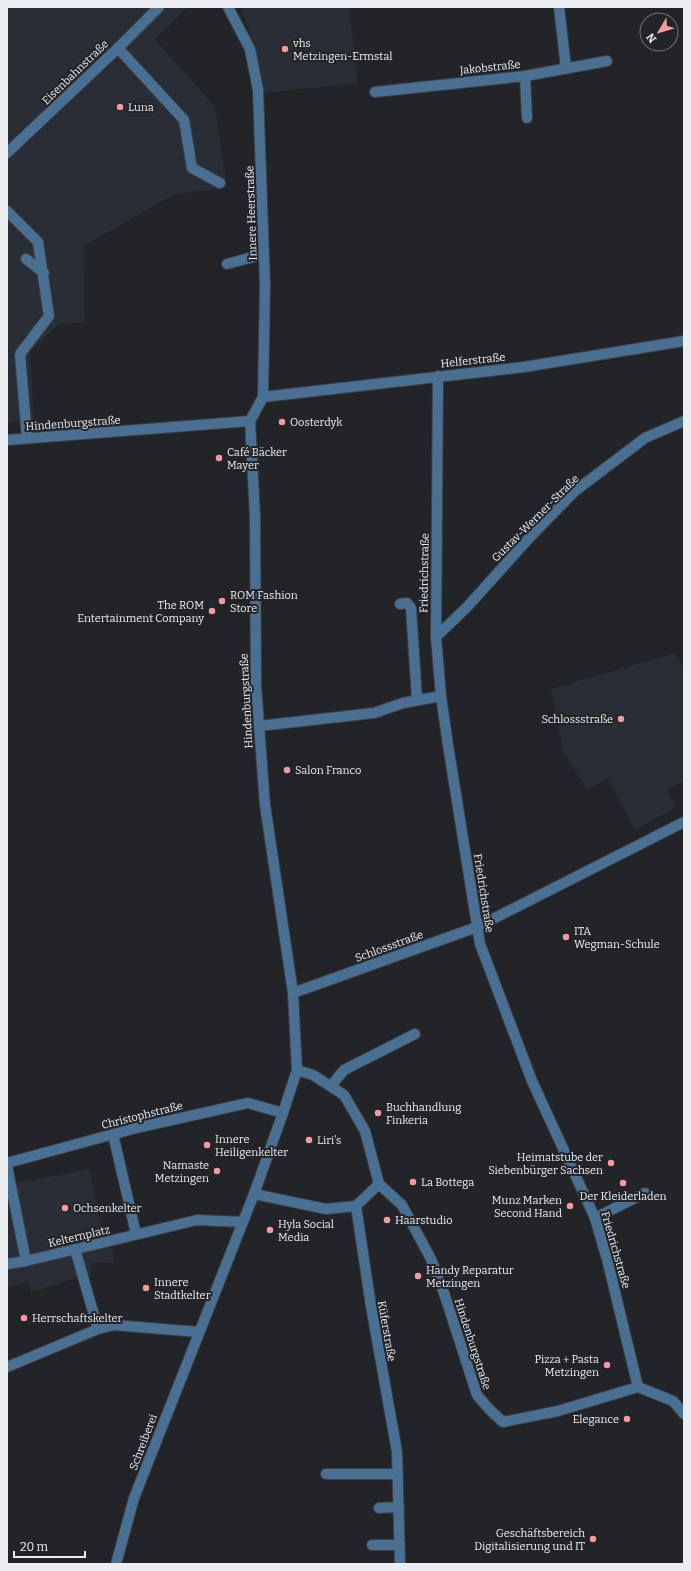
<svg xmlns="http://www.w3.org/2000/svg" width="691" height="1571" font-family="Bitter,serif">
<rect width="100%" height="100%" fill="#222428"/>
<!-- built -->
<path fill="#292d36" d="M 7,7 L 188,7 L 155,39 L 215,107 L 227,188 L 175,194 L 84,246 L 85,322 L 59,324 L 30,351 L 34,419 L 7,423 Z
M 241,7 L 349,7 L 358,83 L 264,93 L 248,28 Z
M 675,653 L 684,669 L 684,781 L 667,790 L 676,807 L 635,830 L 608,779 L 587,790 L 563,750 L 551,689 Z
M 89,1169 L 103,1234 L 114,1254 L 113,1263 L 92,1262 L 91,1274 L 31,1292 L 28,1281 L 7,1288 L 7,1182 L 28,1181 Z"/>
<g fill="none" stroke-linecap="round" stroke-linejoin="round">
<defs>
<path id="lane" d="M 118,48 L 184,120 L 192,168 L 220,183
M 525,76 L 527,118
M 7,211 L 38,242 L 49,316 L 20,354 L 27,438
M 26,259 L 44,273
M 227,264 L 264,254
M 400,604 L 407,603 L 411,608 L 417,700
M 259,726 L 374,713 L 403,703 L 441,696
M 331,1086 L 344,1070 L 415,1034
M 595,1218 L 645,1193
M 326,1474 L 398,1474
M 379,1508 L 399,1507
M 372,1545 L 400,1545"/>
<path id="street" d="M 559,7 L 566,68
M 375,92 L 525,76 L 607,61
M 7,153 L 118,48 L 159,7
M 438,376 L 436,637 L 441,696 L 448,745 L 480,944 L 532,1081 L 595,1218 L 607,1259 L 638,1387
M 263,397 L 524,367 L 684,341
M 7,440 L 250,421
M 436,637 L 468,606 L 530,537 L 575,491 L 645,438 L 684,421
M 293,993 L 477,927 L 684,822
M 297,1070 L 313,1075 L 344,1095 L 365,1131 L 379,1184 L 402,1205 L 431,1259 L 443,1290 L 477,1395 L 490,1410 L 503,1422 L 558,1411 L 638,1387 L 673,1401 L 684,1414
M 113,1134 L 136,1234
M 7,1163 L 136,1128 L 248,1103 L 283,1113
M 7,1166 L 26,1261
M 254,1194 L 326,1209 L 356,1206
M 356,1206 L 371,1306 L 397,1452 L 400,1564
M 356,1206 L 379,1184
M 75,1249 L 98,1329
M 7,1264 L 26,1261 L 197,1220 L 243,1222
M 7,1367 L 98,1329 L 114,1325 L 199,1332
M 116,1564 L 134,1498 L 254,1194 L 283,1113 L 297,1070 L 293,993 L 265,805 L 256,685 L 255,516 L 250,421 L 263,397 L 265,286 L 258,90 L 250,49 L 228,7"/>
</defs>
<!-- lane casing -->
<use href="#lane" stroke="#3e4044" stroke-width="12"/>
<!-- street casing -->
<use href="#street" stroke="#3e4044" stroke-width="12"/>
<!-- lane -->
<use href="#lane" stroke="#497093" stroke-width="10"/>
<!-- street -->
<use href="#street" stroke="#497093" stroke-width="10"/>
</g>
<!-- markers -->
<g fill="#f49aa0" stroke="#222428" stroke-width="1.5">
<circle cx="285" cy="49" r="4"/>
<circle cx="120" cy="107" r="4"/>
<circle cx="282" cy="422" r="4"/>
<circle cx="219" cy="458" r="4"/>
<circle cx="222" cy="601" r="4"/>
<circle cx="212" cy="611" r="4"/>
<circle cx="621" cy="719" r="4"/>
<circle cx="287" cy="770" r="4"/>
<circle cx="566" cy="937" r="4"/>
<circle cx="378" cy="1113" r="4"/>
<circle cx="309" cy="1140" r="4"/>
<circle cx="207" cy="1145" r="4"/>
<circle cx="611" cy="1163" r="4"/>
<circle cx="217" cy="1171" r="4"/>
<circle cx="413" cy="1182" r="4"/>
<circle cx="623" cy="1183" r="4"/>
<circle cx="570" cy="1206" r="4"/>
<circle cx="65" cy="1208" r="4"/>
<circle cx="387" cy="1220" r="4"/>
<circle cx="270" cy="1230" r="4"/>
<circle cx="418" cy="1276" r="4"/>
<circle cx="146" cy="1288" r="4"/>
<circle cx="24" cy="1318" r="4"/>
<circle cx="607" cy="1365" r="4"/>
<circle cx="627" cy="1419" r="4"/>
<circle cx="593" cy="1539" r="4"/>
</g>
<g text-anchor="middle" stroke-width="4" stroke-linejoin="round" paint-order="stroke">
<!-- poi labels -->
<g font-size="11" fill="#ecedf0" stroke="#222428" text-anchor="start">
<text x="293" y="47">vhs<tspan x="293" dy="13">Metzingen-Ermstal</tspan></text>
<text x="128" y="111">Luna</text>
<text x="290" y="426">Oosterdyk</text>
<text x="227" y="456">Café Bäcker<tspan x="227" dy="13">Mayer</tspan></text>
<text x="230" y="599">ROM Fashion<tspan x="230" dy="13">Store</tspan></text>
<text x="204" y="609" text-anchor="end">The ROM<tspan x="204" dy="13">Entertainment Company</tspan></text>
<text x="613" y="723" text-anchor="end">Schlossstraße</text>
<text x="295" y="774">Salon Franco</text>
<text x="574" y="935">ITA<tspan x="574" dy="13">Wegman-Schule</tspan></text>
<text x="386" y="1111">Buchhandlung<tspan x="386" dy="13">Finkeria</tspan></text>
<text x="215" y="1143">Innere<tspan x="215" dy="13">Heiligenkelter</tspan></text>
<text x="317" y="1144">Liri's</text>
<text x="603" y="1161" text-anchor="end">Heimatstube der<tspan x="603" dy="13">Siebenbürger Sachsen</tspan></text>
<text x="209" y="1169" text-anchor="end">Namaste<tspan x="209" dy="13">Metzingen</tspan></text>
<text x="421" y="1186">La Bottega</text>
<text x="623" y="1200" text-anchor="middle">Der Kleiderladen</text>
<text x="562" y="1204" text-anchor="end">Munz Marken<tspan x="562" dy="13">Second Hand</tspan></text>
<text x="73" y="1212">Ochsenkelter</text>
<text x="395" y="1224">Haarstudio</text>
<text x="278" y="1228">Hyla Social<tspan x="278" dy="13">Media</tspan></text>
<text x="426" y="1274">Handy Reparatur<tspan x="426" dy="13">Metzingen</tspan></text>
<text x="154" y="1286">Innere<tspan x="154" dy="13">Stadtkelter</tspan></text>
<text x="32" y="1322">Herrschaftskelter</text>
<text x="599" y="1363" text-anchor="end">Pizza + Pasta<tspan x="599" dy="13">Metzingen</tspan></text>
<text x="619" y="1423" text-anchor="end">Elegance</text>
<text x="585" y="1537" text-anchor="end">Geschäftsbereich<tspan x="585" dy="13">Digitalisierung und IT</tspan></text>
</g>
<!-- street labels -->
<g font-size="11" fill="#ecedf0" stroke="#222428">
<text transform="translate(490 67) rotate(-6)" y="4">Jakobstraße</text>
<text transform="translate(75 72) rotate(-44)" y="4">Eisenbahnstraße</text>
<text transform="translate(251 213) rotate(-92)" y="4">Innere Heerstraße</text>
<text transform="translate(473 360) rotate(-6)" y="4">Helferstraße</text>
<text transform="translate(73 423) rotate(-4)" y="4">Hindenburgstraße</text>
<text transform="translate(535 518) rotate(-45)" y="4">Gustav-Werner-Straße</text>
<text transform="translate(424 573) rotate(-89)" y="4">Friedrichstraße</text>
<text transform="translate(246 701) rotate(-93)" y="4">Hindenburgstraße</text>
<text transform="translate(484 893) rotate(81)" y="4">Friedrichstraße</text>
<text transform="translate(389 946) rotate(-20)" y="4">Schlossstraße</text>
<text transform="translate(142 1115) rotate(-14)" y="4">Christophstraße</text>
<text transform="translate(79 1236) rotate(-13)" y="4">Kelternplatz</text>
<text transform="translate(616 1250) rotate(74)" y="4">Friedrichstraße</text>
<text transform="translate(387 1331) rotate(80)" y="4">Küferstraße</text>
<text transform="translate(473 1344) rotate(72)" y="4">Hindenburgstraße</text>
<text transform="translate(143 1442) rotate(-69)" y="4">Schreiberei</text>
</g>
</g>
<!-- border -->
<rect width="691" height="1571" fill="none" stroke="#ecedf0" stroke-width="16"/>
<!-- north arrow -->
<g transform="translate(659 32) rotate(232)"><circle r="19" fill="#222428" stroke="#737478"/>
<path d="M0-3L7 15L0 10L-7 15Z" fill="#f49aa0"/>
<text y="-6" font-size="11" font-weight="bold" text-anchor="middle" fill="#ecedf0">N</text>
</g>
<!-- scale -->
<path d="M14 1551v6h71v-6" fill="none" stroke="#ecedf0" stroke-width="2"/>
<text x="20" y="1551" font-size="12" fill="#ecedf0" stroke="#222428" stroke-width="3" paint-order="stroke">20 m</text>
</svg>
